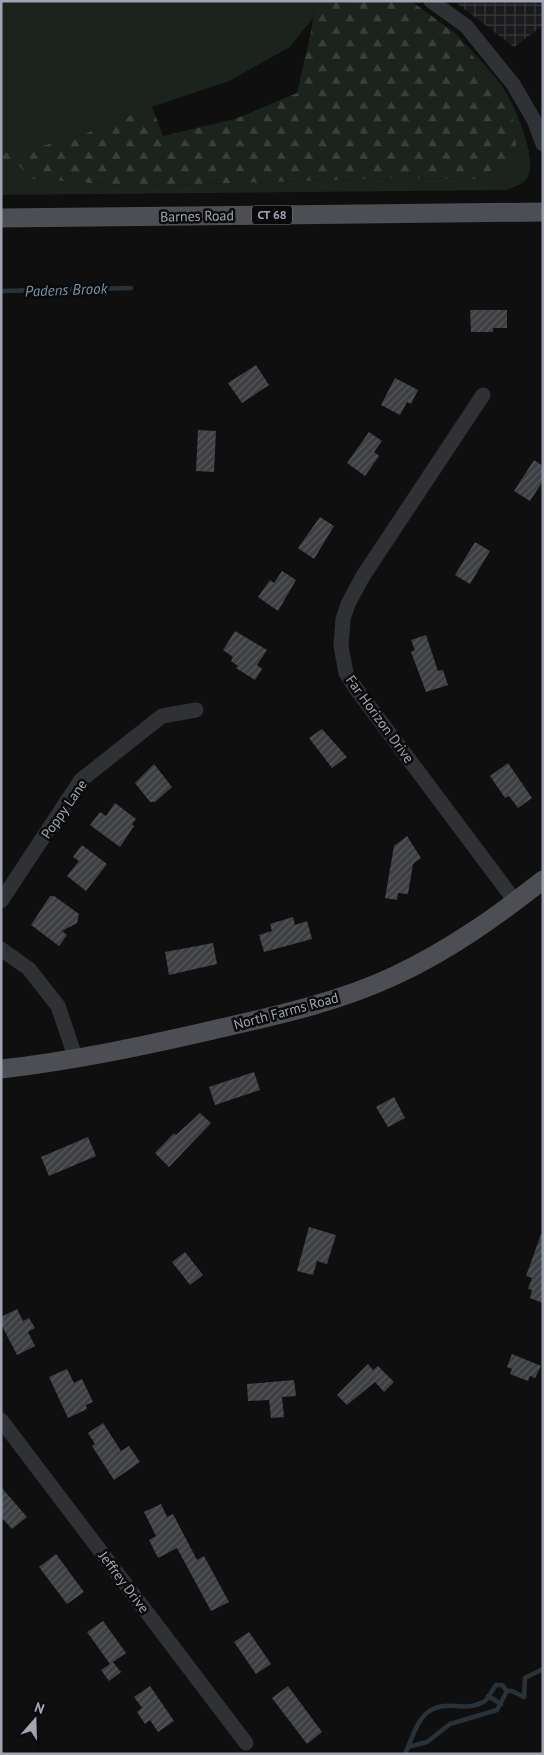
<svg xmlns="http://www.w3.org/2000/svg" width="544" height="1755" font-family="'PT Sans',sans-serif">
<defs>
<pattern id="industrial-grid" width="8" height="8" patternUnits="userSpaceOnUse" patternTransform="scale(1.25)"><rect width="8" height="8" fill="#1b1b1d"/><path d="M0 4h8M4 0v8" fill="none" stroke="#39393b"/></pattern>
<pattern id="forest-firs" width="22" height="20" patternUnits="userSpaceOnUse" patternTransform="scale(1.25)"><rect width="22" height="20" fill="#1b231c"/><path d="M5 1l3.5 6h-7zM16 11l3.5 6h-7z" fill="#39403b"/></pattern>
<pattern id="building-hatch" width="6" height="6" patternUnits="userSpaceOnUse" patternTransform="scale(1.25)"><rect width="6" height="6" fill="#3e3f43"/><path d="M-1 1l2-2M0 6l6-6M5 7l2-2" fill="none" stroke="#57585c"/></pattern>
</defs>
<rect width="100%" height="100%" fill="#0f0f10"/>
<!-- industrial -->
<path fill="url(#industrial-grid)" d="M 454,1 L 543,1 L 543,25 L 514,47 Z"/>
<!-- grass -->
<path fill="#1b231c" d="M 1,1 L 4,2 L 316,1 L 313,18 L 290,47 L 229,81 L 152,107 L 69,140 L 1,154 Z
M 455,33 C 470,49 486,65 499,82 C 512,98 541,162 526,179 C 522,185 513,187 506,190 L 1,195 L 1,172 L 19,166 L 32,179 L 137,186 L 397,178 L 478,179 L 498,89 Z"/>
<!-- forest -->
<path fill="url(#forest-firs)" d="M 316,1 L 411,1 L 455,33 L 498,89 L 515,124 L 516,150 L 503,163 L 478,179 L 397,178 L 137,186 L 32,179 L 19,166 L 1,172 L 1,154 L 69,140 L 152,107 L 163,136 L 235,119 L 297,93 L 311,32 Z"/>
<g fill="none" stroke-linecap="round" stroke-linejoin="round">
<!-- stream -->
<path stroke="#293238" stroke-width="4.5" d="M 1,291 L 131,288
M 488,1696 L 501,1704
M 408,1747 C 418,1722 424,1703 455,1706 C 466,1707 475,1707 485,1701 C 489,1698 492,1690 496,1685 L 502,1685 L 507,1691
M 405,1754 L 408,1747 L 427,1742 L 450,1724 L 497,1710 L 507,1691 L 512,1691 L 524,1697 L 525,1678 L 543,1669"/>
</g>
<!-- building -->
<path fill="url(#building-hatch)" d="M 470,310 L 507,310 L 507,328 L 493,328 L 493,332 L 471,332 Z
M 256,365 L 269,385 L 242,403 L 228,383 Z
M 395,378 L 418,390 L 411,404 L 407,402 L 400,415 L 381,405 Z
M 198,430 L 216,431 L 214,472 L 196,471 Z
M 369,432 L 382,441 L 374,452 L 379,456 L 365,476 L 347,463 Z
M 534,460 L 543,466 L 543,481 L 530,501 L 514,491 Z
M 320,517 L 334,526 L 314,559 L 298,548 Z
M 475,542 L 490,551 L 470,584 L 455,575 Z
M 282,571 L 296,580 L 278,611 L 258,597 L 270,580 L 274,583 Z
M 235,631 L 267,650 L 257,665 L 262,669 L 255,680 L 236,668 L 238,666 L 231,661 L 233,657 L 223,650 Z
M 426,635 L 438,671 L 443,670 L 448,685 L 426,692 L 411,652 L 415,650 L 411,640 Z
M 322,729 L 347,757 L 332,768 L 309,738 Z
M 508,763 L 532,798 L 518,808 L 509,796 L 505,798 L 490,776 Z
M 154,764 L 172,787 L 155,802 L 150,802 L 135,783 Z
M 115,803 L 136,819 L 132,824 L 134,826 L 120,847 L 90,825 L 100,812 L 106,816 Z
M 407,836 L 421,858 L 413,864 L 408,894 L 398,893 L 397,900 L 385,898 L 394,846 Z
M 82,845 L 107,864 L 86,891 L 67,876 L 79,861 L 73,857 Z
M 50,896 L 54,896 L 79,914 L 77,923 L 62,931 L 67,935 L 59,946 L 31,925 Z
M 293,917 L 295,925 L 307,921 L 312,939 L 264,952 L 259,935 L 272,931 L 270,924 Z
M 213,943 L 217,964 L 169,975 L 165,952 Z
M 254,1072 L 260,1090 L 215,1105 L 209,1087 Z
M 394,1097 L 405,1118 L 388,1127 L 376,1107 Z
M 200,1113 L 211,1123 L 169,1167 L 155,1153 L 174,1133 L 176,1135 Z
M 88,1137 L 96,1156 L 49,1176 L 41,1157 Z
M 309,1227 L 336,1235 L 327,1264 L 317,1261 L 313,1275 L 297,1271 Z
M 541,1234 L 543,1234 L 543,1303 L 530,1298 L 532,1290 L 528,1289 L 532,1278 L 526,1276 Z
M 185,1252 L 203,1275 L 190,1285 L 172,1262 Z
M 17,1309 L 23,1321 L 29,1318 L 35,1328 L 28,1332 L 35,1346 L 17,1355 L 1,1324 L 1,1317 Z
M 512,1354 L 541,1366 L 535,1378 L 530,1376 L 528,1381 L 510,1374 L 512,1369 L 507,1367 Z
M 368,1364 L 373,1370 L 378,1366 L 394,1382 L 384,1392 L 375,1382 L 347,1405 L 337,1395 Z
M 67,1369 L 74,1383 L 82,1379 L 93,1402 L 86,1405 L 87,1409 L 68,1418 L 49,1377 Z
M 294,1380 L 296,1396 L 282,1397 L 284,1417 L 271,1418 L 269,1400 L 248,1401 L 247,1384 Z
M 103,1423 L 121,1451 L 129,1446 L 140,1462 L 114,1480 L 92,1446 L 95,1444 L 88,1433 Z
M 1,1487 L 27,1517 L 12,1529 L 1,1517 Z
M 161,1504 L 167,1517 L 173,1514 L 197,1560 L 204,1556 L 229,1602 L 211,1611 L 177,1548 L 158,1558 L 149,1540 L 156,1536 L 144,1512 Z
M 56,1554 L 84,1592 L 67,1604 L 39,1567 Z
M 103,1621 L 126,1653 L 110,1664 L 87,1632 Z
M 249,1632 L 271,1664 L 256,1674 L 234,1642 Z
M 113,1662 L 121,1672 L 109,1681 L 101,1670 Z
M 150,1686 L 174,1721 L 158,1732 L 150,1720 L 145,1724 L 137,1712 L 142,1708 L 134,1697 Z
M 288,1686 L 322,1732 L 307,1744 L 272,1698 Z"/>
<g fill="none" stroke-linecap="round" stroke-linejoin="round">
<!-- minor -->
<path stroke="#303135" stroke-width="15" d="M 431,1 L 466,26 L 513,84 L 534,120 L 543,144
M 483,395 L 363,576 L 348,604 L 343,619 L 341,646 L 346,673 L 357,690 L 515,901
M 1,901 L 81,780 L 162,716 L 196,710
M 1,949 L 29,969 L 58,1006 L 76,1059
M 1,1420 L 246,1743"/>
<!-- major -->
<path stroke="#4c4e54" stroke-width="19" d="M 1,218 L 543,212
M 1,1069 C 73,1061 143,1046 213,1030 C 274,1016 336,1003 394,976 C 448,951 496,917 543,880"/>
</g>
<g text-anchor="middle" stroke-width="5" stroke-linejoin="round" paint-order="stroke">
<!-- shield labels -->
<rect fill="#0a0a0b" stroke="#73777f" stroke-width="1" x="252" y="205.5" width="40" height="19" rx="4"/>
<g font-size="12" font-weight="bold" fill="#a0a6b1">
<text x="272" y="219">CT 68</text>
</g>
<!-- street labels -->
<g font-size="14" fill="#a0a6b1" stroke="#0a0a0b">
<text transform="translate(197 216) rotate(-1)" y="5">Barnes Road</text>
<text transform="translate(380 719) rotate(54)" y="5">Far Horizon Drive</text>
<text transform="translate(64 809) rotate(-55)" y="5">Poppy Lane</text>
<text transform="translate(286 1011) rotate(-15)" y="5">North Farms Road</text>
<text transform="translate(124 1582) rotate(53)" y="5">Jeffrey Drive</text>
</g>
<!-- water labels -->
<g font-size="15" font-style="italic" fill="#7796ac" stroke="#0a0a0b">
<text transform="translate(66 290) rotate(-2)" y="5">Padens Brook</text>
</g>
</g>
<!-- border -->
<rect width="544" height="1755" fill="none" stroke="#a0a6b1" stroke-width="5"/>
<!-- north arrow -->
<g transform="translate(35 1720) rotate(20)" stroke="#0a0a0b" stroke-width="4" paint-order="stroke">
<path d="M0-4L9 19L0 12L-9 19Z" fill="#a0a6b1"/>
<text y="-8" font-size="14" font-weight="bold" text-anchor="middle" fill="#a0a6b1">N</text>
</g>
</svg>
